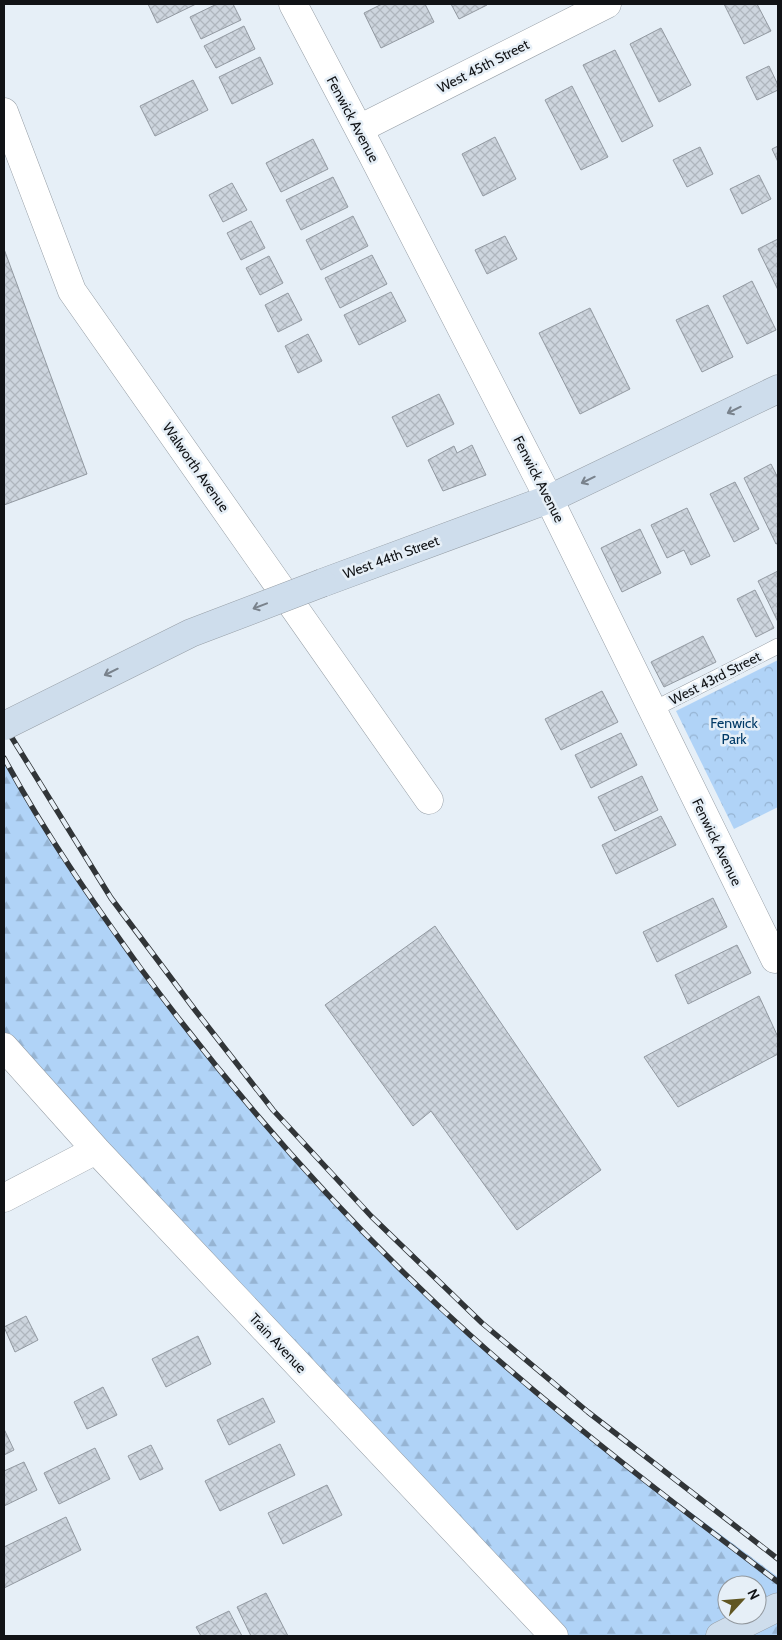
<svg xmlns="http://www.w3.org/2000/svg" width="782" height="1640" font-family="Cabin,sans-serif">
<defs>
<pattern id="forest-firs" width="22" height="20" patternUnits="userSpaceOnUse" patternTransform="scale(1.25)"><rect width="22" height="20" fill="#b0d3f7"/><path d="M5 1l3.5 6h-7zM16 11l3.5 6h-7z" fill="#96b4d3"/></pattern>
<pattern id="park-crowns" width="20" height="18" patternUnits="userSpaceOnUse" patternTransform="scale(1.25)"><rect width="20" height="18" fill="#b0d3f7"/><path d="M2 6a3 3 0 1 1 6 0M12 15a3 3 0 1 1 6 0" fill="none" stroke="#96b4d3"/></pattern>
<pattern id="building-cross-hatch" width="8" height="8" patternUnits="userSpaceOnUse" patternTransform="scale(1.25)"><rect width="8" height="8" fill="#cdd5de"/><path d="M0 0l8 8M0 8l8-8" fill="none" stroke="#afb6be"/></pattern>
</defs>
<rect width="100%" height="100%" fill="#e6eff7"/>
<!-- forest -->
<path fill="url(#forest-firs)" fill-rule="evenodd" d="M 4,756 L 28,803 L 101,914 L 184,1027 L 269,1130 L 357,1227 L 469,1334 L 577,1428 L 778,1577 L 778,1636 L 561,1636 L 4,1047 ZM 727,1585 L 757,1585 L 757,1615 L 727,1615 Z"/>
<!-- park -->
<path fill="url(#park-crowns)" d="M 778,660 L 778,807 L 734,829 L 676,711 Z"/>
<!-- building -->
<path fill="url(#building-cross-hatch)" stroke="#9299a1" d="M 148,4 L 196,4 L 157,23 Z
M 217,4 L 233,4 L 241,20 L 201,39 L 190,17 Z
M 382,4 L 425,4 L 434,22 L 381,48 L 364,13 Z
M 451,4 L 486,4 L 487,5 L 459,19 Z
M 724,4 L 757,4 L 771,31 L 744,44 Z
M 244,26 L 255,49 L 216,68 L 204,46 Z
M 661,28 L 691,85 L 659,102 L 630,44 Z
M 615,50 L 653,126 L 622,142 L 583,65 Z
M 260,57 L 273,84 L 232,104 L 219,77 Z
M 769,66 L 778,85 L 778,90 L 757,100 L 746,77 Z
M 193,80 L 208,110 L 155,136 L 140,106 Z
M 572,86 L 608,157 L 581,170 L 545,100 Z
M 495,137 L 516,179 L 483,196 L 462,154 Z
M 313,139 L 328,169 L 281,192 L 266,163 Z
M 778,146 L 778,162 L 772,149 Z
M 700,147 L 713,174 L 687,187 L 673,160 Z
M 759,175 L 771,199 L 742,214 L 730,189 Z
M 333,177 L 348,207 L 301,230 L 286,200 Z
M 232,183 L 247,210 L 223,222 L 209,195 Z
M 353,216 L 368,246 L 321,270 L 306,240 Z
M 251,221 L 265,248 L 241,260 L 227,233 Z
M 505,236 L 517,259 L 487,274 L 475,250 Z
M 778,239 L 778,290 L 758,249 Z
M 4,249 L 87,474 L 4,505 Z
M 372,255 L 387,284 L 340,308 L 325,278 Z
M 269,256 L 283,283 L 260,295 L 246,268 Z
M 752,281 L 776,330 L 747,344 L 723,296 Z
M 391,292 L 406,321 L 359,345 L 344,315 Z
M 288,293 L 302,320 L 278,332 L 265,305 Z
M 708,305 L 733,357 L 702,372 L 676,320 Z
M 590,308 L 630,389 L 580,414 L 539,333 Z
M 308,334 L 322,361 L 298,373 L 285,346 Z
M 439,394 L 454,424 L 407,447 L 392,417 Z
M 472,445 L 486,475 L 443,491 L 428,460 L 454,446 L 457,453 Z
M 771,464 L 778,478 L 778,543 L 776,544 L 744,478 Z
M 735,482 L 759,529 L 734,542 L 710,494 Z
M 687,508 L 710,556 L 691,565 L 684,550 L 667,558 L 651,525 Z
M 640,529 L 661,573 L 622,592 L 601,548 Z
M 778,571 L 778,622 L 758,581 Z
M 755,590 L 774,628 L 756,637 L 737,599 Z
M 703,636 L 716,662 L 664,687 L 651,662 Z
M 602,691 L 618,722 L 561,750 L 545,719 Z
M 621,733 L 637,765 L 591,788 L 575,755 Z
M 642,776 L 658,810 L 615,831 L 598,797 Z
M 661,816 L 676,845 L 616,874 L 602,845 Z
M 713,898 L 727,927 L 657,962 L 643,932 Z
M 435,926 L 601,1170 L 517,1230 L 431,1111 L 413,1126 L 325,1005 Z
M 737,945 L 751,973 L 688,1004 L 675,975 Z
M 759,996 L 778,1037 L 778,1054 L 678,1107 L 644,1057 Z
M 26,1316 L 38,1340 L 15,1352 L 4,1327 Z
M 198,1336 L 211,1364 L 166,1387 L 152,1359 Z
M 103,1387 L 117,1415 L 87,1429 L 74,1402 Z
M 263,1398 L 275,1422 L 229,1445 L 217,1420 Z
M 4,1429 L 14,1450 L 4,1455 Z
M 280,1444 L 295,1475 L 220,1511 L 205,1481 Z
M 151,1445 L 163,1469 L 140,1480 L 128,1456 Z
M 95,1448 L 110,1479 L 59,1504 L 44,1473 Z
M 24,1462 L 37,1490 L 4,1506 L 4,1471 Z
M 327,1485 L 342,1515 L 283,1544 L 268,1513 Z
M 66,1517 L 81,1550 L 4,1588 L 4,1547 Z
M 266,1593 L 288,1636 L 251,1636 L 237,1607 Z
M 229,1611 L 242,1636 L 201,1636 L 196,1627 Z"/>
<g fill="none" stroke-linecap="round" stroke-linejoin="round">
<defs>
<path id="lane" d="M 652,710 L 778,646"/>
<path id="street" d="M 293,4 L 373,156 L 549,499 L 775,959
M 4,112 L 72,291 L 429,800
M 359,129 L 607,4
M 4,1047 L 96,1150 L 554,1636
M 4,1198 L 96,1150"/>
<path id="secondary" d="M 322,583 L 549,499 L 778,389
M 720,1636 L 778,1607"/>
</defs>
<!-- lane casing -->
<use href="#lane" stroke="#969ea6" stroke-width="16"/>
<!-- street casing -->
<use href="#street" stroke="#969ea6" stroke-width="29"/>
<!-- secondary casing -->
<use href="#secondary" stroke="#969ea6" stroke-width="29"/>
<!-- lane -->
<use href="#lane" stroke="#fff" stroke-width="15"/>
<!-- street -->
<use href="#street" stroke="#fff" stroke-width="28"/>
<!-- secondary -->
<use href="#secondary" stroke="#ceddec" stroke-width="28"/>
<defs>
<path id="rail" d="M 4,725 L 111,898 L 195,1010 L 273,1110 L 371,1216 L 482,1323 L 588,1412 L 778,1559
M 4,758 C 44,832 92,901 141,969 C 239,1101 348,1225 470,1335 C 568,1423 673,1503 778,1582"/>
</defs>
<!-- rail casing -->
<use href="#rail" stroke="#313538" stroke-width="5.5"/>
<!-- rail -->
<use href="#rail" stroke="#e6eff7" stroke-width="4" stroke-dasharray="11" stroke-linecap="butt"/>
<defs>
<path id="secondary-bridge" d="M 4,726 L 191,633 L 322,583"/>
</defs>
<!-- secondary-bridge casing -->
<use href="#secondary-bridge" stroke="#969ea6" stroke-width="29" stroke-linecap="butt"/>
<!-- secondary-bridge -->
<use href="#secondary-bridge" stroke="#ceddec" stroke-width="28"/>
</g>
<!-- one-way arrows -->
<defs><path id="oneway-shaft" d="M-6 0H5M1.5-3L5.5 0L1.5 3" fill="none" stroke-width="1.6" stroke-linecap="round" stroke-linejoin="round" transform="scale(1.25)"/></defs>
<g stroke="#79828c">
<use href="#oneway-shaft" transform="translate(734 410) rotate(154)"/>
<use href="#oneway-shaft" transform="translate(588 480) rotate(154)"/>
<use href="#oneway-shaft" transform="translate(260 606) rotate(159)"/>
<use href="#oneway-shaft" transform="translate(111 672) rotate(154)"/>
</g>
<g text-anchor="middle" stroke-width="5" stroke-linejoin="round" paint-order="stroke">
<!-- street labels -->
<g font-size="14" fill="#111316" stroke="#e6eff7">
<text transform="translate(483 66) rotate(-27)" y="5">West 45th Street</text>
<text transform="translate(353 119) rotate(62)" y="5">Fenwick Avenue</text>
<text transform="translate(196 467) rotate(55)" y="5">Walworth Avenue</text>
<text transform="translate(539 479) rotate(63)" y="5">Fenwick Avenue</text>
<text transform="translate(391 557) rotate(-20)" y="5">West 44th Street</text>
<text transform="translate(715 678) rotate(-27)" y="5">West 43rd Street</text>
<text transform="translate(717 842) rotate(64)" y="5">Fenwick Avenue</text>
<text transform="translate(278 1343) rotate(47)" y="5">Train Avenue</text>
</g>
<!-- park labels -->
<g font-size="14" fill="#003a67" stroke="#e6eff7">
<text x="734" y="728">Fenwick<tspan x="734" dy="16">Park</tspan></text>
</g>
</g>
<!-- border -->
<rect width="782" height="1640" fill="none" stroke="#111316" stroke-width="10"/>
<!-- north arrow -->
<g transform="translate(742 1600) rotate(64)"><circle r="24" fill="#e6eff7" stroke="#91979d"/>
<path d="M0-4L9 19L0 12L-9 19Z" fill="#605622"/>
<text y="-8" font-size="14" font-weight="bold" text-anchor="middle" fill="#111316">N</text>
</g>
</svg>
